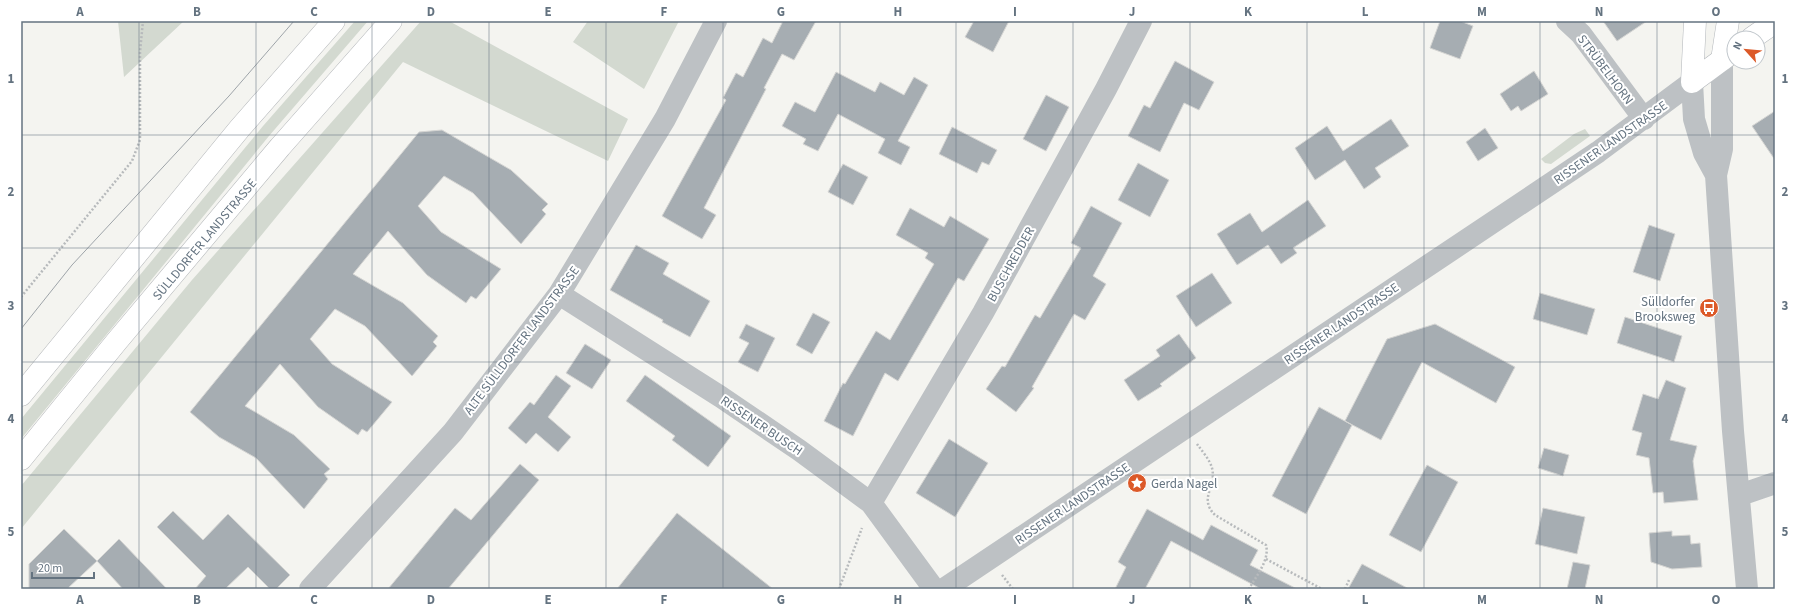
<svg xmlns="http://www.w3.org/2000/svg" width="1796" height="610" font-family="'Source Sans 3',sans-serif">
<rect width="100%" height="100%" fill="#f4f4f0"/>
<!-- green -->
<path fill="#d3d9d0" d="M 118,21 L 184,21 L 124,77 Z
M 355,21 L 368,21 L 269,136 L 21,439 L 21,419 L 263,126 Z
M 421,21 L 449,21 L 628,119 L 608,161 L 403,62 L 21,529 L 21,486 L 192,280 Z
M 588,21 L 679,21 L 644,89 L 573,42 Z
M 1585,129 L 1590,136 L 1551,164 L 1545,163 L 1541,159 L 1574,134 Z"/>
<!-- building -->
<path fill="#a6adb2" stroke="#d5d5d3" d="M 783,21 L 816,21 L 794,60 L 782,54 L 764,88 L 766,89 L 704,208 L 716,215 L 702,239 L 662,216 L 726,100 L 723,98 L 736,73 L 743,77 L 763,38 L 772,43 Z
M 974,21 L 1009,21 L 993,52 L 965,37 Z
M 1440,21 L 1460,21 L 1473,26 L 1460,59 L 1430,48 Z
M 1603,21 L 1647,21 L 1617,41 Z
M 1175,61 L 1214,82 L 1199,110 L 1184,103 L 1160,152 L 1128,136 L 1144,105 L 1150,108 Z
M 1534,71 L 1548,94 L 1521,111 L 1518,106 L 1511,111 L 1500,94 Z
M 836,72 L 875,92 L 880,82 L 904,95 L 914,77 L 928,85 L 898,141 L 910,147 L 901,165 L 878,153 L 885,139 L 838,114 L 818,151 L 803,144 L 806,139 L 782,126 L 795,102 L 815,112 Z
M 1046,95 L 1069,107 L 1046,151 L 1023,139 Z
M 1775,111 L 1775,160 L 1752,126 Z
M 1391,119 L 1409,146 L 1375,168 L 1381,177 L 1364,189 L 1345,160 L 1315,180 L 1295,148 L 1327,126 L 1343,151 Z
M 952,127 L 997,150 L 989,165 L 982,162 L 977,173 L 939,154 Z
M 1485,128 L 1498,148 L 1478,161 L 1466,142 Z
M 442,130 L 511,170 L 548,204 L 542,210 L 546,214 L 521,244 L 473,193 L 444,176 L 418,206 L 441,232 L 501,269 L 476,299 L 471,296 L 466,303 L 427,275 L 388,231 L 353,274 L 403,303 L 438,336 L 433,342 L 437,346 L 412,376 L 365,326 L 335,309 L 310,339 L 332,364 L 392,402 L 367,432 L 362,429 L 358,435 L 318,407 L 280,364 L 245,406 L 294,435 L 330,469 L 324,474 L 328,479 L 304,509 L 256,458 L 219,437 L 190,412 L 419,132 Z
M 1138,163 L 1169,180 L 1150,217 L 1118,200 Z
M 843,164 L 868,177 L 853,205 L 828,192 Z
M 1308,200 L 1326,226 L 1293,248 L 1297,253 L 1281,264 L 1268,245 L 1237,265 L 1217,234 L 1250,213 L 1262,232 Z
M 1091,206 L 1122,223 L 1093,276 L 1106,284 L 1085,320 L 1074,314 L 1032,387 L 1034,388 L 1016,412 L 986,389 L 1002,366 L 1005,367 L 1035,315 L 1040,318 L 1081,248 L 1071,243 Z
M 910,208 L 944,227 L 950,216 L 989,239 L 964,281 L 958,278 L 898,381 L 885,373 L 853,436 L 824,421 L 843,383 L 845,384 L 876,331 L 890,340 L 934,264 L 925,258 L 928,253 L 896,235 Z
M 1649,225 L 1675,234 L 1660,281 L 1633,272 Z
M 636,245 L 669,263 L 663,274 L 710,301 L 690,337 L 662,322 L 663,320 L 610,290 Z
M 1212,273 L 1232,303 L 1196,327 L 1176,296 Z
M 1540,293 L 1595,309 L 1587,335 L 1533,319 Z
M 813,313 L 830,322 L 812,354 L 796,345 Z
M 1625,317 L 1682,336 L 1674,362 L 1617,343 Z
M 746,324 L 775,338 L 758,372 L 738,362 L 749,343 L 739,338 Z
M 1435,324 L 1515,367 L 1496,403 L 1422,362 L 1381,440 L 1345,421 L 1387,339 Z
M 1179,334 L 1196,358 L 1160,384 L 1162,386 L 1138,401 L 1124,380 L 1160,356 L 1156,350 Z
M 585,344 L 611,360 L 592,389 L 566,373 Z
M 556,375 L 571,386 L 548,417 L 571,437 L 558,452 L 536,433 L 526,444 L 508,428 L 530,402 L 534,405 Z
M 645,375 L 731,436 L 708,467 L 672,440 L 675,436 L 626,401 Z
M 1666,380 L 1686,388 L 1670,440 L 1697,446 L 1693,461 L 1698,500 L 1664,503 L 1663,492 L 1653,493 L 1649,458 L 1636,455 L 1642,433 L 1632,430 L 1643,394 L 1658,399 Z
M 1319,407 L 1352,425 L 1306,514 L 1272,496 Z
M 949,439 L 988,463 L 955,517 L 916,493 Z
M 1544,448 L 1569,455 L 1563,476 L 1538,468 Z
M 520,464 L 539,480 L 448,589 L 388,589 L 455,508 L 471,520 Z
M 1427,465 L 1458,482 L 1421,552 L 1389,535 Z
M 1543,508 L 1585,517 L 1577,554 L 1535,544 Z
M 1147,509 L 1203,540 L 1211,525 L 1258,550 L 1250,565 L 1297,589 L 1261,589 L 1171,541 L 1145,589 L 1115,589 L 1126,567 L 1118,562 Z
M 173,511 L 203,540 L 228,514 L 290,575 L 276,589 L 270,589 L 248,567 L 225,589 L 195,589 L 206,576 L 157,527 Z
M 677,513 L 773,589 L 617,589 Z
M 64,529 L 97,561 L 68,588 L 29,589 L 29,564 Z
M 1672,531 L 1672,536 L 1690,535 L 1691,544 L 1700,543 L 1702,567 L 1672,569 L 1651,562 L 1649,533 Z
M 119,539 L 167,589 L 123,589 L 97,561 Z
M 1573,562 L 1590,565 L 1585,589 L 1567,589 Z
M 1362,564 L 1409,589 L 1348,589 Z"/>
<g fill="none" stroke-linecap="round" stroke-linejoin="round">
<defs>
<path id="major" d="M 1752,38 L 1775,22
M 1722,60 L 1728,21
M 1692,82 L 1695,21
M 1692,82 L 1734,51"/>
<path id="highway" d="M 21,395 L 240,128 L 334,21
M 21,459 L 117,341 L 280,147 L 391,21"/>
</defs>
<!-- major casing -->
<use href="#major" stroke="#b2b6ba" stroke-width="23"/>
<!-- highway casing -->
<use href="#highway" stroke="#b2b5b8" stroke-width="23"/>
<!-- path -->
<path stroke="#b7babc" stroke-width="2.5" stroke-dasharray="2 2" stroke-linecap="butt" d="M 21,297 L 132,161 L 140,140 L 140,52 L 143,21
M 1197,444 C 1202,451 1210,460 1212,468 C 1217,487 1198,498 1215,515 L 1266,545 C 1270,560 1256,576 1249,589
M 1266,559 L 1322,589
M 1002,575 L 1013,589
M 839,589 L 862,528
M 1345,589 L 1349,580"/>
<!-- minor -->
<path stroke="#bdc1c4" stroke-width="22" d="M 1567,21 L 1581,34 L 1644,119
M 1722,60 L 1722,149 L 1716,175 L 1733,431 L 1747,589
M 1692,82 L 1694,119 L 1704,153 L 1716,175
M 559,294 L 721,397 L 799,450 L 871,503 L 934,589
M 1740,495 L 1775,483
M 871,503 L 983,313 L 1106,89 L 1141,21
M 310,589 L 453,432 L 559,294 L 665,119 L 716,21
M 944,589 L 1598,152 L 1692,82"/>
<!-- major -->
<use href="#major" stroke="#fff" stroke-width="22"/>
<!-- highway -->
<use href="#highway" stroke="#fff" stroke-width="22"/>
<!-- tram -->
<path stroke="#9ea4a9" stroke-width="1" d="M 21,329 L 72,265 L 229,96 L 294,21"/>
</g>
<!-- grid -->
<path fill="none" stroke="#647380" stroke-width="1" stroke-opacity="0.55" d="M 139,21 L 139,589M 256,21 L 256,589M 372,21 L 372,589M 489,21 L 489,589M 606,21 L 606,589M 723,21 L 723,589M 840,21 L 840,589M 956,21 L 956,589M 1073,21 L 1073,589M 1190,21 L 1190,589M 1307,21 L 1307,589M 1424,21 L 1424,589M 1540,21 L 1540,589M 1657,21 L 1657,589M 21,135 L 1775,135M 21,248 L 1775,248M 21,362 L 1775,362M 21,475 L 1775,475"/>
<!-- icons -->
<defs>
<symbol id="bus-disc" viewBox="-11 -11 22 22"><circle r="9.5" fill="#dc5928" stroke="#fff"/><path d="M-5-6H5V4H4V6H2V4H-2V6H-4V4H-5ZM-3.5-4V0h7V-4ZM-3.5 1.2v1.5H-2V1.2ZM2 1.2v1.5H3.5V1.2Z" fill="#fff"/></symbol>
<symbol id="sight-disc" viewBox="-11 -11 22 22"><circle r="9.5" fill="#dc5928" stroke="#fff"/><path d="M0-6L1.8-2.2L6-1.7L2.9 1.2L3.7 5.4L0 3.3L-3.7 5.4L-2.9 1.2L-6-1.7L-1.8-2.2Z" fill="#fff"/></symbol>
</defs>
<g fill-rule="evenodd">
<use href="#bus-disc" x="1698" y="297" width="22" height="22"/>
<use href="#sight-disc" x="1126" y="472" width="22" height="22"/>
</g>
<g text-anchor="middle" stroke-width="4" stroke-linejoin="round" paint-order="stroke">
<!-- street labels -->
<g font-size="13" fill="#647380" stroke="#fff">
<text transform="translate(1606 69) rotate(53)" y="5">STRÜBELHORN</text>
<text transform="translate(1610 142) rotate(-35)" y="5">RISSENER LANDSTRASSE</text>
<text transform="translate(204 239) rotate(-50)" y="5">SÜLLDORFER LANDSTRASSE</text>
<text transform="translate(1010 264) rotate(-61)" y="5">BUSCHREDDER</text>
<text transform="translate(1341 323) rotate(-34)" y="5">RISSENER LANDSTRASSE</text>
<text transform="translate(521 340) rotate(-53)" y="5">ALTE SÜLLDORFER LANDSTRASSE</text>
<text transform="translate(762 425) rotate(34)" y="5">RISSENER BUSCH</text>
<text transform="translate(1072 503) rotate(-34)" y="5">RISSENER LANDSTRASSE</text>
</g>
<!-- poi labels -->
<g font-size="13" fill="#647380" stroke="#fff" text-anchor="end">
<text x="1695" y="306">Sülldorfer<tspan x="1695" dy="15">Brooksweg</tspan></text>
<text x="1151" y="488" text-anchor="start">Gerda Nagel</text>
</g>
</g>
<!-- border -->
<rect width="1796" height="610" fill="none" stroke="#ffffff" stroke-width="44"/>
<!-- north arrow -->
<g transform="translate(1746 50) rotate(297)"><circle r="19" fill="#ffffff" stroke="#c1c7cc"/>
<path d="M0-3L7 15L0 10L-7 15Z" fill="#dc5928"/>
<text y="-6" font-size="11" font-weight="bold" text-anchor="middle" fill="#647380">N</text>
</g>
<!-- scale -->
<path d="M32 572v6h62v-6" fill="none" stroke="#647380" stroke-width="2"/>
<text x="38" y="572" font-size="12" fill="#647380" stroke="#ffffff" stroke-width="3" paint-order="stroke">20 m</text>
<rect x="22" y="22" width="1752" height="566" fill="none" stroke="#647380" stroke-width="1.5"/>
<g font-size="13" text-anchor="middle" font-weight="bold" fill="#647380">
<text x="80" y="16">A</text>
<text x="197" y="16">B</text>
<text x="314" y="16">C</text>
<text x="431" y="16">D</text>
<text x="548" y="16">E</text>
<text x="664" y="16">F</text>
<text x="781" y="16">G</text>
<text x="898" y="16">H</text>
<text x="1015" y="16">I</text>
<text x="1132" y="16">J</text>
<text x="1248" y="16">K</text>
<text x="1365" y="16">L</text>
<text x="1482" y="16">M</text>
<text x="1599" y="16">N</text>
<text x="1716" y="16">O</text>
<text x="11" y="83">1</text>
<text x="1785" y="83">1</text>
<text x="11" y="196">2</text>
<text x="1785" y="196">2</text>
<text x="11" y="310">3</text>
<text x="1785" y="310">3</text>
<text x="11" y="423">4</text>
<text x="1785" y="423">4</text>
<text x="11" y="536">5</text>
<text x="1785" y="536">5</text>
<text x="80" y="604">A</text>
<text x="197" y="604">B</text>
<text x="314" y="604">C</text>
<text x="431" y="604">D</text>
<text x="548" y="604">E</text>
<text x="664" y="604">F</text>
<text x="781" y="604">G</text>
<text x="898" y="604">H</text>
<text x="1015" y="604">I</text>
<text x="1132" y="604">J</text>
<text x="1248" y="604">K</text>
<text x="1365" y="604">L</text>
<text x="1482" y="604">M</text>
<text x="1599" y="604">N</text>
<text x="1716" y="604">O</text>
</g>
</svg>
